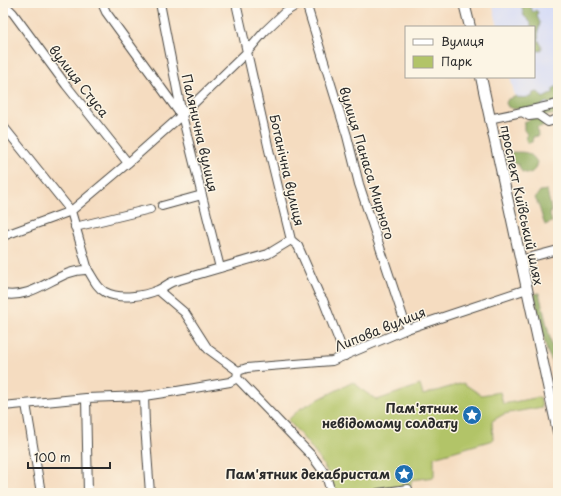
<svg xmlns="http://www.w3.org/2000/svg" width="561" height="496" font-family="'Playpen Sans',sans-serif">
<rect width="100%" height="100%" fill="#fcf5e5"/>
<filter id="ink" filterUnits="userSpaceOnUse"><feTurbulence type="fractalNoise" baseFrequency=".025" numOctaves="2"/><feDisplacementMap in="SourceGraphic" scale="8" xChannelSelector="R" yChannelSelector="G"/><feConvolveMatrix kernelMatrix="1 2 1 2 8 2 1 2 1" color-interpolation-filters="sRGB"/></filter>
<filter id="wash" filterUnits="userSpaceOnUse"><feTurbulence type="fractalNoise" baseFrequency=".012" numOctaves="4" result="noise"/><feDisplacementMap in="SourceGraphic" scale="16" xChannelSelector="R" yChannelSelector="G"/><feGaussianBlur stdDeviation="0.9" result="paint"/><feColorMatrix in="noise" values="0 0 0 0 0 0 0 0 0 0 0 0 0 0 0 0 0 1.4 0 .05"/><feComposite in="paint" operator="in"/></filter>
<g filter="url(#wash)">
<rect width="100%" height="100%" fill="#f5dcc0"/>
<!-- built -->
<path fill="#d2d9f9" d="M 492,3 L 558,3 L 558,106 L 519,111 L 510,77 L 534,77 L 534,27 L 498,27 Z"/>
<!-- green -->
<path fill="#b2c468" stroke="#6e784a" d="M 353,382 L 365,392 L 377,400 L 420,385 L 423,395 L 463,383 L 481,395 L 500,392 L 503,404 L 540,397 L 542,407 L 504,414 L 492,421 L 493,440 L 434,457 L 434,477 L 411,480 L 411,486 L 353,493 L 336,493 C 328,465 307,442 288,420 L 301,408 Z"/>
<!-- forest -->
<path fill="#8daa5c" stroke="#5c6a44" d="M 521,3 L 529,3 L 533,12 L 536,10 L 538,12 L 537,16 L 540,23 C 538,31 536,39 542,46 L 542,50 L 539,51 L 534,50 L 534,27 L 531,27 L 531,23 L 524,16 Z
M 555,87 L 558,87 L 558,102 L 550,104 L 546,102 L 540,107 L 514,109 L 508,107 L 506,103 L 508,99 L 517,96 L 518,98 L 532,97 L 533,93 L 538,92 L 543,98 L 553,93 L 553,89 Z
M 558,105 L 558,114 L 544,116 L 545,125 L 537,128 L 538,136 L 533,137 L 532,142 L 528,143 L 526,140 L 527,134 L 524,130 L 524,122 L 531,119 L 529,111 Z
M 508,152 C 522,153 529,149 537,162 L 535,169 L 530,174 L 522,172 L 518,164 L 510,163 L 505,159 L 505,153 Z
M 547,190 L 551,210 L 550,215 L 552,222 L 545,225 C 541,215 540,206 535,198 L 540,191 Z
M 539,293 L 553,350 L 558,363 L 558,373 L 554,374 L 553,363 L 547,352 L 534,294 Z"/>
</g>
<g filter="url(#ink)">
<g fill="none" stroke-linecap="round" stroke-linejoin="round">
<defs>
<path id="minor" d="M 102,3 L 106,12 L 181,115
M 160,3 L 182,115 L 220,268
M 236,3 L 269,150 L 291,240 L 298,246 L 319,294 L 323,300 L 345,356
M 306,3 L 347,136 L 359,184 L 407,329
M 3,7 L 9,9 L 13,13 L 66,85 L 128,163
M 522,112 L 558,104
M 489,119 L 522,112 L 529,116 L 538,115 L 548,122 L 558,119
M 3,126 L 71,211 L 88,270
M 162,206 L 202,195
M 75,227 L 150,209
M 3,236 L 71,211 L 128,163 L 182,115 L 247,52 L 265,31 L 285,12 L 300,3
M 520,260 L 558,250
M 158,290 L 185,313 L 208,349 L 238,371 L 237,378 L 312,456 L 326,475 L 331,493
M 3,294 C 37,300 58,268 88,270 C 93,278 97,288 105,292 C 120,300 144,296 158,290 C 163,288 167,284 172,282 L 268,254 L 291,240
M 238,371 L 247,368 L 332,361 L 407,329 L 527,289
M 144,396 L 145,425 L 150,493
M 86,398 L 88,493
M 26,404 L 41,493
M 3,406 L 86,398 L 144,396 L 177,391 L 230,382 L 237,378
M 378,493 L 408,489"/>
<path id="major" d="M 464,3 L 470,27
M 481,77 L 558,432"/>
</defs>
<!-- minor casing -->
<use href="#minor" stroke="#494641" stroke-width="10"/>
<!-- major casing -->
<use href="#major" stroke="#494641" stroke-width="12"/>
<!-- minor -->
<use href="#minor" stroke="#fff" stroke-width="8"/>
<!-- major -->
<use href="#major" stroke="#fff" stroke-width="10"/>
</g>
</g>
<!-- icons -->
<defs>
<symbol id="sight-disc" viewBox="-11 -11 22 22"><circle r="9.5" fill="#1f6fb2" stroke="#fcf5e5"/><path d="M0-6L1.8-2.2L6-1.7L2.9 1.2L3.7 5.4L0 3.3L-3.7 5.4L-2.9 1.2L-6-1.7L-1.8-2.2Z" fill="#fff"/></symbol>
</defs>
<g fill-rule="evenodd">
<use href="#sight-disc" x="461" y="404" width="22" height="22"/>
<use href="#sight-disc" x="393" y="463" width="22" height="22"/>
</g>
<g text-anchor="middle" stroke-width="3" stroke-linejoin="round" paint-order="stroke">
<!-- street labels -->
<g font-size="13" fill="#2b2b2b" stroke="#fcf5e5">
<text transform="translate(79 81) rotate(52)" y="5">вулиця Стуса</text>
<text transform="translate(200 133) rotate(77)" y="5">Палянична вулиця</text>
<text transform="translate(367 163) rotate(73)" y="5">вулиця Панаса Мирного</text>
<text transform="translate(287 170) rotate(77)" y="5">Ботанічна вулиця</text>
<text transform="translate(522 205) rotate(78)" y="5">проспект Київський шлях</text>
<text transform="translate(380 329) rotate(-22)" y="5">Липова вулиця</text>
</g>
<!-- poi labels -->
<g font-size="13" font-weight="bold" fill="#2b2b2b" stroke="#fcf5e5" text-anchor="end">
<text x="458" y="413">Пам'ятник<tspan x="458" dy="15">невідомому солдату</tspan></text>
<text x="390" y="479">Пам'ятник декабристам</text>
</g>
</g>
<!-- margin -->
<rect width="561" height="496" fill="none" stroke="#fcf5e5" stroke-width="16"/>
<!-- legend -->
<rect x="405" y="26" width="130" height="52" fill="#fcf5e5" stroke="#a8a49b"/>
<rect x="413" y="39" width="20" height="6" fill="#ffffff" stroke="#a8a49b"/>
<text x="441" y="46" font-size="12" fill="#2b2b2b">Вулиця</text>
<rect x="413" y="56" width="20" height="12" fill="#b2c468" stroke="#a8a49b"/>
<text x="441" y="66" font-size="12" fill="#2b2b2b">Парк</text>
<!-- scale -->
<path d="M28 462v6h82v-6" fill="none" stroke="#2b2b2b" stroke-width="2"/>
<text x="34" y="462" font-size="12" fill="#2b2b2b" stroke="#fcf5e5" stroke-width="3" paint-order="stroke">100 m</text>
</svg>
